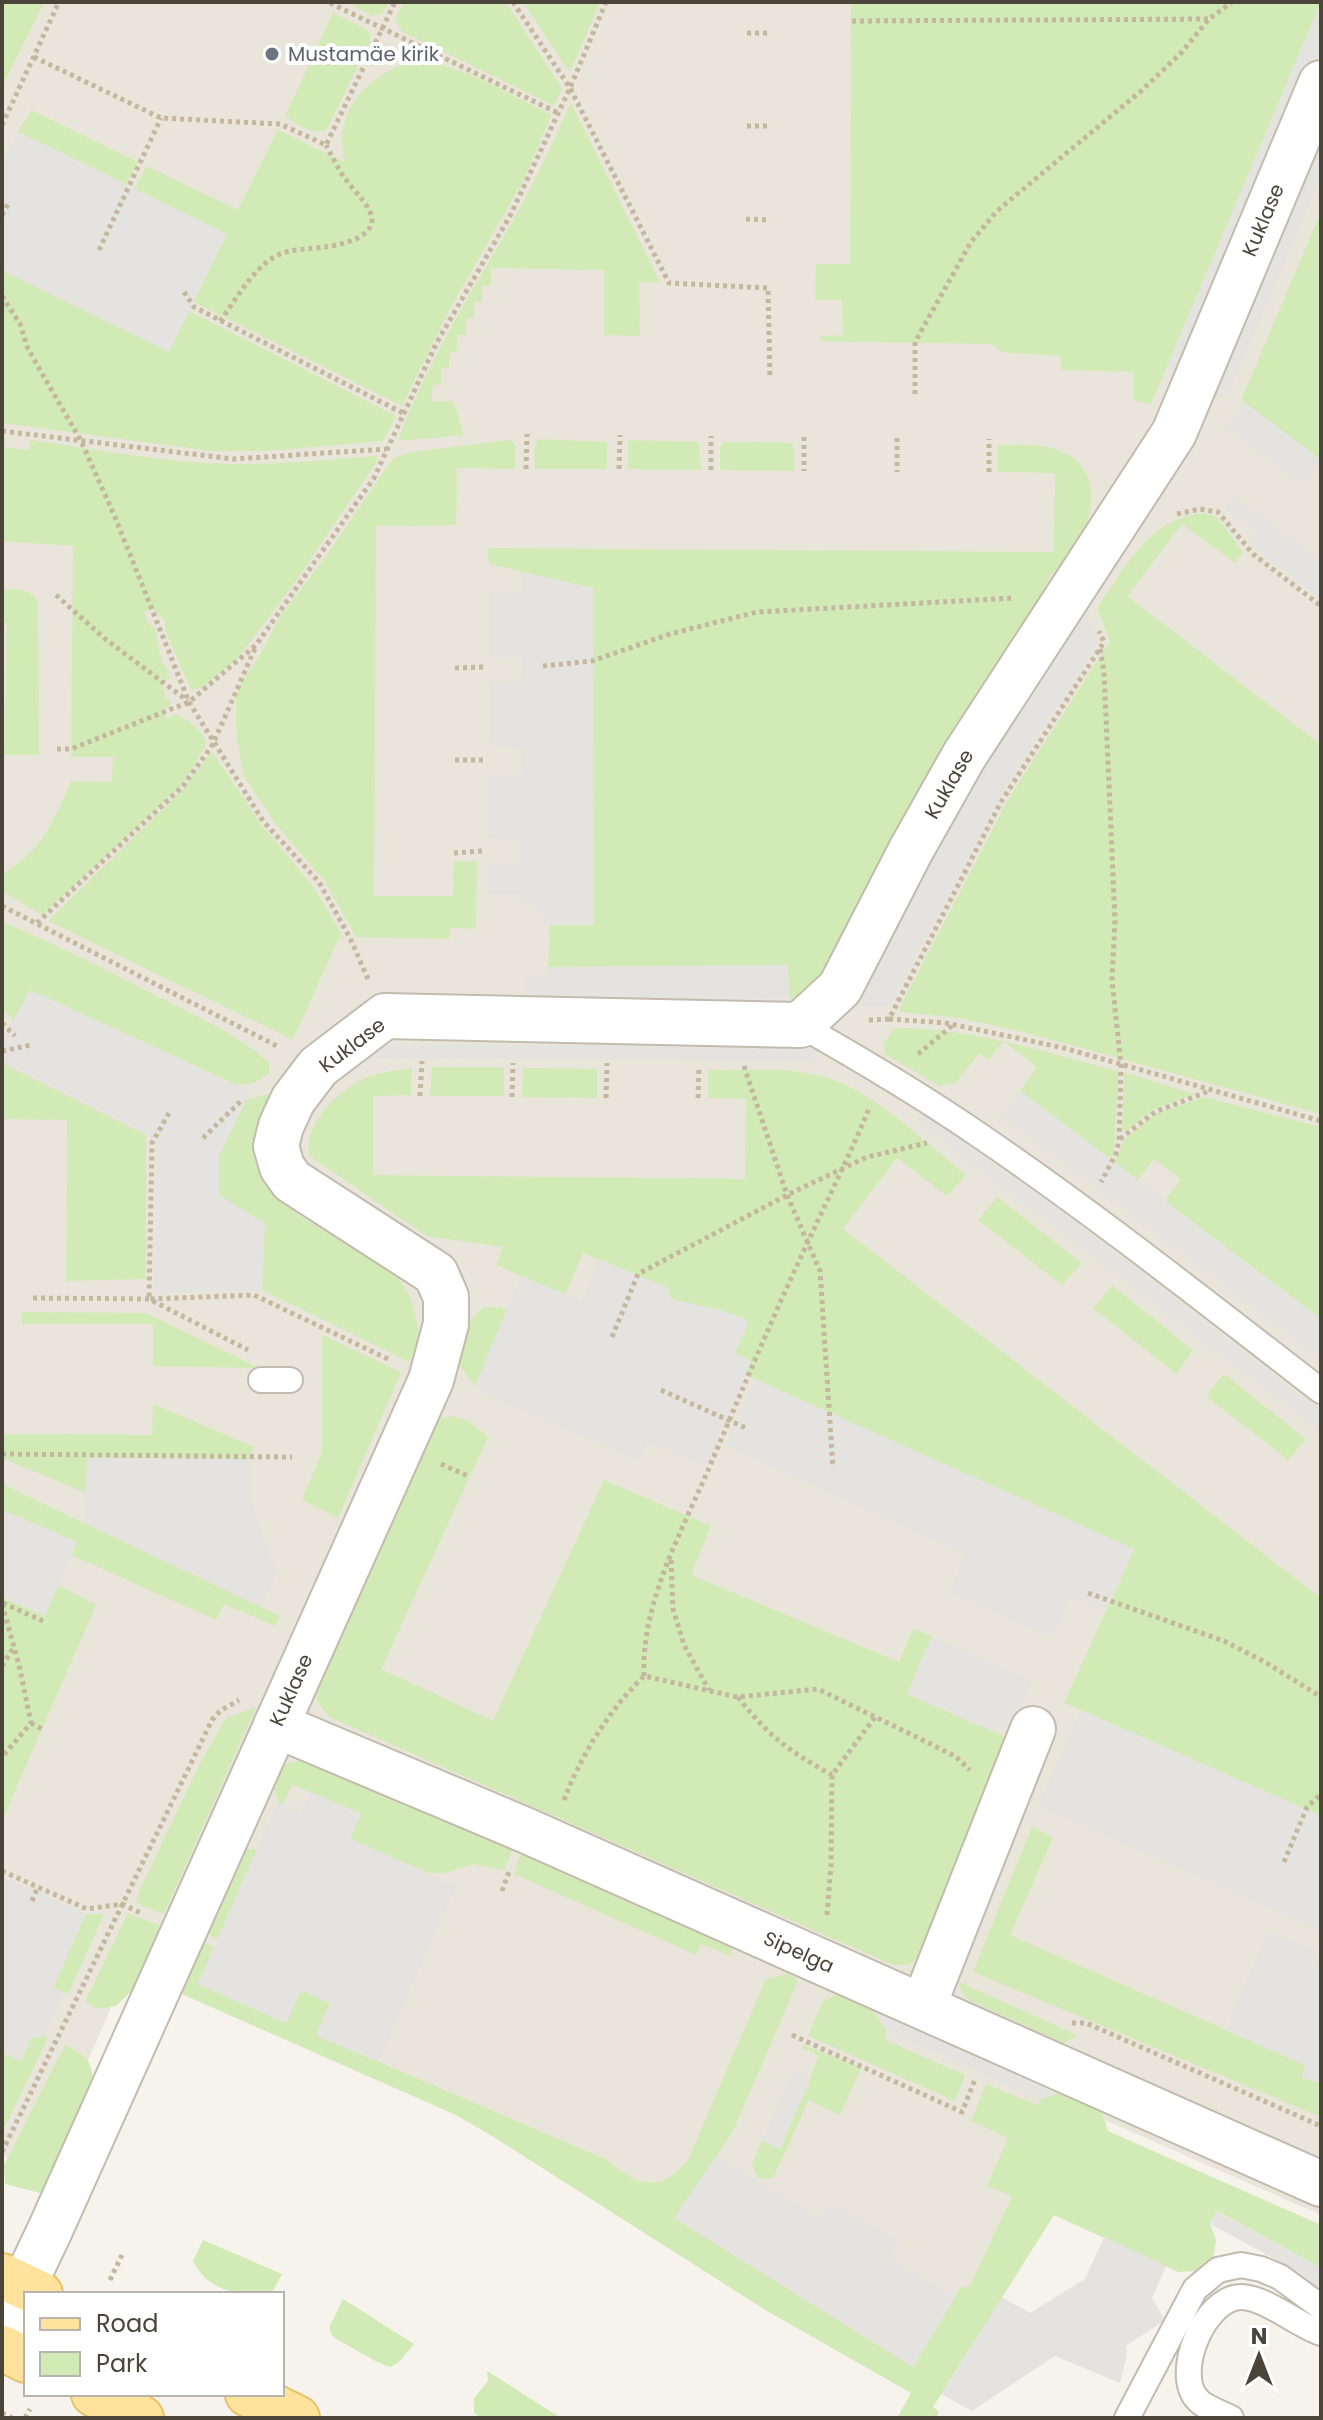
<svg xmlns="http://www.w3.org/2000/svg" width="1323" height="2420" font-family="Poppins,sans-serif">
<rect width="100%" height="100%" fill="#f6f3ec"/>
<!-- residential -->
<path fill="#eae5da" d="M 2,2 L 1321,2 L 1321,2215 L 1098,2117 L 928,2391 L 437,2104 L 130,1963 L 41,2170 L 2,2155 Z"/>
<!-- green -->
<path fill="#d2eab5" d="M 2,2 L 44,2 L 2,87 Z
M 347,2 L 389,2 L 382,14 L 372,16 Z
M 404,2 L 506,2 L 562,89 L 554,106 L 401,31 L 395,18 Z
M 523,2 L 600,2 L 571,70 L 569,71 L 566,67 Z
M 851,2 L 1321,2 L 1151,404 L 1134,401 L 1134,372 L 1061,370 L 1060,356 L 1001,352 L 991,344 L 820,341 L 821,336 L 843,335 L 842,300 L 815,300 L 816,264 L 850,264 Z
M 333,13 L 366,29 L 371,34 L 370,42 L 327,129 C 312,137 298,124 285,116 Z
M 409,62 C 460,61 506,93 551,115 L 524,179 L 448,312 L 402,406 L 193,302 L 226,234 L 134,190 L 146,166 L 238,210 L 278,130 L 344,162 C 344,154 342,145 342,137 C 346,97 374,75 409,62 Z
M 571,103 L 660,282 L 639,282 L 640,336 L 604,335 L 604,270 L 491,268 L 491,286 L 482,286 L 482,302 L 474,302 L 474,318 L 466,319 L 466,335 L 457,335 L 457,351 L 450,352 L 449,368 L 441,368 L 441,384 L 433,385 L 431,402 L 453,401 L 464,435 L 398,441 C 425,367 468,297 508,229 C 532,189 551,146 571,103 Z
M 31,110 L 138,162 L 126,184 L 18,132 Z
M 1321,212 L 1321,460 L 1241,400 Z
M 2,270 L 168,351 L 189,311 L 396,416 L 383,441 L 267,451 L 212,451 L 2,423 Z
M 2,436 L 5,436 L 4,447 L 29,450 L 31,440 C 97,449 164,463 231,464 C 280,465 328,459 377,456 L 377,461 L 293,585 L 238,658 L 201,688 L 191,690 L 165,630 L 165,621 L 153,609 L 144,611 L 147,622 L 155,629 L 162,663 L 166,666 L 170,680 L 160,678 L 166,698 L 170,701 L 170,706 L 162,709 L 165,719 L 174,714 C 190,720 199,728 207,743 L 183,784 L 42,915 L 2,891 L 2,874 C 40,853 55,820 71,781 L 112,782 L 113,757 L 71,757 L 73,546 L 2,541 Z
M 538,439 L 607,442 L 607,469 L 535,469 L 534,448 Z
M 511,440 L 515,445 L 515,469 L 457,468 L 456,525 L 376,526 L 374,896 L 453,896 L 454,861 L 477,861 L 476,929 L 450,928 L 449,939 L 356,937 L 325,882 L 275,823 L 243,775 L 236,730 L 236,698 L 239,687 L 264,648 L 279,618 L 329,552 L 393,458 L 413,452 Z
M 628,440 L 699,442 L 701,470 L 628,469 Z
M 724,442 L 792,443 L 794,451 L 794,471 L 720,470 L 720,446 Z
M 998,445 C 1016,445 1037,443 1054,449 C 1105,465 1097,515 1072,551 C 1065,561 1055,569 1048,580 C 1042,589 1039,604 1036,615 L 838,961 L 804,995 L 789,999 L 788,965 L 548,967 L 550,925 L 593,925 L 592,588 L 489,564 L 487,548 L 1054,552 L 1055,473 L 998,472 Z
M 1203,513 L 1217,517 L 1243,552 L 1235,563 L 1182,524 L 1127,596 L 1321,745 L 1321,1114 L 1023,1032 L 959,1018 L 900,1012 L 899,1009 L 1009,798 L 1110,641 L 1097,608 C 1126,567 1148,519 1203,513 Z
M 2,589 C 17,590 29,588 38,601 L 39,755 L 4,755 L 7,623 L 2,622 Z
M 210,753 L 213,753 L 260,823 L 314,888 L 344,938 L 339,937 L 293,1040 L 48,921 L 186,786 Z
M 2,922 C 57,944 110,972 163,999 C 200,1018 239,1035 269,1063 L 269,1073 L 254,1083 L 237,1085 L 30,990 L 14,1020 L 2,1009 Z
M 895,1028 C 972,1028 1045,1052 1118,1071 L 1114,1153 L 1110,1159 L 1020,1091 L 1037,1067 L 1003,1041 L 989,1060 L 979,1053 L 956,1083 L 939,1086 L 885,1054 L 883,1044 Z
M 2,1063 L 146,1135 L 146,1279 L 66,1281 L 67,1120 L 2,1119 Z
M 432,1067 L 504,1067 L 504,1096 L 430,1096 Z
M 412,1068 L 411,1095 L 373,1096 L 373,1175 L 745,1179 L 746,1099 L 708,1098 L 708,1070 C 746,1071 788,1066 825,1077 C 872,1090 927,1144 966,1175 L 947,1196 L 897,1158 L 843,1229 L 1321,1598 L 1321,1816 L 1064,1703 L 1134,1550 L 745,1375 L 751,1361 L 735,1353 L 748,1322 L 724,1311 L 670,1299 L 668,1288 L 583,1253 L 565,1295 L 496,1265 L 503,1247 L 427,1236 L 309,1156 C 303,1125 336,1092 363,1079 C 376,1072 397,1071 412,1068 Z
M 523,1068 L 597,1069 L 597,1098 L 522,1097 Z
M 1124,1072 L 1194,1094 L 1154,1109 L 1128,1130 L 1122,1131 Z
M 276,1092 C 271,1109 254,1146 256,1163 C 263,1215 371,1244 404,1286 C 414,1299 416,1322 420,1338 L 409,1362 L 262,1290 L 264,1224 L 219,1196 L 219,1156 L 246,1100 Z
M 1204,1097 L 1321,1127 L 1321,1319 L 1165,1201 L 1181,1179 L 1154,1159 L 1138,1180 L 1115,1163 L 1124,1140 L 1155,1114 Z
M 997,1197 L 1082,1263 L 1062,1285 L 978,1220 Z
M 1112,1285 L 1193,1350 L 1176,1374 L 1093,1308 Z
M 484,1307 L 500,1307 L 507,1310 L 475,1386 L 457,1362 C 461,1342 466,1320 484,1307 Z
M 22,1312 L 146,1313 L 259,1368 L 153,1366 L 153,1324 L 22,1324 Z
M 322,1335 L 401,1372 L 338,1518 L 302,1500 L 322,1452 Z
M 1224,1374 L 1306,1439 L 1288,1460 L 1206,1396 Z
M 153,1404 L 254,1447 L 249,1459 L 87,1458 L 86,1493 L 2,1458 L 2,1434 L 152,1435 Z
M 452,1416 L 467,1420 L 488,1437 L 381,1669 L 493,1721 L 604,1480 L 711,1526 L 691,1575 L 899,1662 L 913,1629 L 932,1636 L 907,1694 L 1013,1740 L 920,1955 L 909,1965 L 893,1965 L 329,1717 L 318,1702 L 315,1688 L 425,1429 L 438,1419 Z
M 2,1484 L 280,1616 L 275,1626 L 224,1604 L 216,1620 L 71,1555 L 77,1542 L 2,1510 Z
M 58,1585 L 96,1605 L 2,1820 L 2,1597 L 45,1616 Z
M 256,1707 L 164,1914 L 141,1906 L 136,1900 L 138,1894 L 197,1769 L 226,1718 Z
M 311,1761 L 513,1849 L 504,1870 L 473,1864 L 445,1873 L 428,1873 L 350,1839 L 360,1813 L 292,1785 L 283,1804 L 279,1803 C 265,1774 282,1759 311,1761 Z
M 1032,1827 L 1053,1837 L 1010,1935 L 1306,2065 L 1302,2077 L 1321,2084 L 1321,2117 L 973,1972 Z
M 243,1849 L 257,1849 L 218,1939 L 202,1932 Z
M 521,1852 L 727,1943 L 731,1947 L 732,1956 L 701,1944 L 696,1955 L 514,1874 Z
M 128,1913 L 160,1926 L 134,1988 L 116,2006 L 98,2009 L 85,2001 Z
M 86,1914 L 104,1914 L 68,1994 L 53,1988 Z
M 197,1941 L 214,1947 L 198,1984 L 286,2023 L 301,1990 L 330,2003 L 316,2035 L 607,2160 C 639,2187 659,2193 688,2160 L 766,1979 L 789,1973 L 798,1981 L 732,2133 L 674,2218 L 913,2367 L 960,2288 L 970,2286 L 1012,2196 L 987,2186 L 1008,2138 L 971,2121 L 986,2084 L 1037,2105 L 1041,2099 L 1063,2091 L 1101,2109 L 1108,2131 L 1321,2225 L 1321,2268 L 1217,2211 L 1210,2224 L 1216,2240 L 1213,2261 L 1199,2271 L 1178,2272 L 1054,2215 L 933,2407 L 939,2412 L 936,2418 L 897,2418 L 911,2393 L 767,2311 L 492,2136 L 458,2116 L 175,1991 Z
M 959,1982 L 1077,2035 L 1064,2043 L 969,2000 L 961,1992 Z
M 836,1995 C 862,1997 876,2011 887,2032 L 885,2040 L 965,2075 L 955,2101 L 808,2036 L 823,2001 Z
M 43,2036 L 48,2038 L 2,2133 L 2,2053 L 21,2061 L 31,2038 Z
M 65,2045 C 84,2055 92,2059 93,2081 L 53,2178 L 40,2193 L 5,2184 L 4,2165 Z
M 804,2045 L 861,2068 L 840,2115 L 809,2100 L 774,2176 L 767,2179 L 758,2178 L 752,2165 L 762,2141 L 780,2148 L 819,2056 L 802,2048 Z
M 203,2240 L 282,2274 L 271,2294 C 239,2294 210,2294 193,2261 Z
M 343,2299 L 414,2344 L 399,2362 L 390,2367 L 377,2362 L 333,2337 L 329,2328 Z
M 487,2371 L 561,2418 L 481,2418 L 474,2413 L 474,2398 L 488,2381 Z"/>
<!-- parking -->
<path fill="#e5e3e0" d="M 1321,3 L 1321,50 L 1177,388 L 1167,368 Z
M 18,132 L 227,234 L 169,352 L 2,270 L 2,165 Z
M 1321,133 L 1321,177 L 1228,395 L 1206,401 Z
M 1244,402 L 1321,460 L 1303,485 L 1225,427 Z
M 1234,496 L 1321,562 L 1321,599 L 1249,544 L 1257,533 L 1224,509 Z
M 522,572 L 593,588 L 594,925 L 550,925 L 519,895 L 487,895 L 488,862 L 519,863 L 520,840 L 488,839 L 488,775 L 521,774 L 521,748 L 489,747 L 490,682 L 521,682 L 522,658 L 489,658 L 489,593 L 522,594 Z
M 1083,608 L 1099,642 L 1005,786 L 890,1007 L 861,1007 L 864,988 L 948,821 Z
M 788,965 L 789,999 L 527,1001 L 527,975 L 548,975 L 548,967 Z
M 30,990 L 250,1092 L 219,1156 L 219,1195 L 265,1224 L 262,1290 L 154,1293 L 156,1144 L 146,1135 L 2,1063 L 2,1044 Z
M 408,1044 L 816,1047 L 817,1063 L 801,1060 L 377,1059 L 375,1047 Z
M 1020,1091 L 1321,1319 L 1321,1358 L 1001,1116 Z
M 924,1111 L 1007,1174 L 1010,1171 L 1321,1411 L 1321,1432 L 916,1121 Z
M 599,1259 L 668,1288 L 671,1299 L 724,1311 L 749,1321 L 735,1353 L 751,1361 L 706,1467 L 648,1442 L 640,1461 L 484,1394 L 475,1386 L 521,1276 L 582,1301 Z
M 755,1379 L 1134,1549 L 1105,1611 L 1071,1596 L 1052,1638 L 949,1592 L 965,1554 L 725,1446 Z
M 87,1458 L 249,1459 L 249,1496 L 277,1571 L 261,1607 L 85,1523 Z
M 2,1510 L 77,1542 L 45,1616 L 2,1597 Z
M 932,1636 L 1032,1681 L 1018,1715 L 992,1731 L 907,1694 Z
M 1081,1710 L 1321,1816 L 1321,1931 L 1038,1806 Z
M 311,1792 L 361,1814 L 350,1839 L 456,1886 L 378,2062 L 316,2035 L 330,2003 L 301,1990 L 286,2023 L 198,1984 L 277,1803 L 301,1814 Z
M 2,1877 L 86,1914 L 53,1988 L 65,1994 L 43,2036 L 31,2038 L 21,2061 L 2,2053 Z
M 1268,1931 L 1318,1952 L 1314,1961 L 1321,1964 L 1321,2084 L 1302,2077 L 1305,2065 L 1225,2030 Z
M 876,2011 L 1063,2091 L 1041,2099 L 887,2032 Z
M 793,2070 L 811,2078 L 780,2149 L 762,2141 Z
M 716,2156 L 819,2217 L 829,2202 L 899,2240 L 889,2259 L 955,2297 L 913,2367 L 674,2218 Z
M 1216,2211 L 1321,2268 L 1321,2295 L 1307,2287 L 1288,2266 L 1210,2224 Z
M 1104,2237 L 1166,2266 L 1152,2298 L 1165,2320 L 1126,2346 L 1127,2355 L 1120,2383 L 1055,2356 L 972,2411 L 941,2394 L 1002,2297 L 1030,2313 L 1085,2279 Z"/>
<g fill="none" stroke-linecap="round" stroke-linejoin="round">
<defs>
<path id="lane" d="M 800,1025 C 860,1059 919,1094 976,1133 C 1095,1214 1207,1303 1321,1391
M 261,1380 L 290,1380
M 1127,2418 L 1195,2289 L 1218,2270 L 1241,2265 L 1261,2269 L 1280,2277 L 1321,2307
M 1231,2418 C 1222,2413 1205,2408 1198,2400 C 1172,2374 1205,2296 1242,2297 C 1266,2298 1298,2325 1321,2333"/>
<path id="street" d="M 276,1725 L 525,1830 L 1321,2184
M 923,2007 L 1033,1729
M 2,2331 L 50,2230 L 431,1380 L 446,1324 L 446,1297 L 436,1274 L 292,1181 L 282,1167 L 276,1146 L 281,1126 L 293,1100 L 318,1067 L 385,1016 L 800,1025 L 840,988 L 911,850 L 964,756 L 1174,433 L 1321,83"/>
<path id="primary" d="M 2,2276 L 40,2294
M 2,2348 L 26,2360
M 94,2394 L 141,2418
M 248,2394 L 297,2418"/>
</defs>
<!-- lane casing -->
<use href="#lane" stroke="#c2bbae" stroke-width="28"/>
<!-- street casing -->
<use href="#street" stroke="#c2bbae" stroke-width="48"/>
<!-- primary casing -->
<use href="#primary" stroke="#e6c16a" stroke-width="48"/>
<!-- path -->
<path stroke="#c4b79f" stroke-width="5" stroke-dasharray="4 4" stroke-linecap="butt" d="M 513,2 L 570,88 L 669,283 L 768,288 L 770,379
M 330,3 L 558,113
M 852,21 L 1208,19
M 747,33 L 770,33
M 34,57 L 161,118 L 280,124 L 326,145 L 395,2
M 2,125 L 59,2
M 747,126 L 769,126
M 2,215 L 8,204
M 746,219 L 769,220
M 99,250 L 161,118
M 184,292 L 194,307 L 403,413
M 2,296 L 20,324 L 28,349 L 81,441 L 115,517 L 189,702 L 263,821 L 319,882 L 350,938 L 368,979
M 220,321 C 236,300 252,269 276,256 C 291,248 307,250 324,247 C 340,245 381,237 370,212 C 364,199 352,189 344,177 C 337,167 332,156 326,145
M 915,394 L 915,342 L 971,242 L 997,211 L 1141,91 L 1181,53 L 1209,19 L 1232,2
M 2,431 L 233,459 L 386,449
M 804,437 L 804,471
M 897,438 L 897,472
M 526,469 L 527,434
M 619,469 L 620,435
M 711,470 L 711,436
M 989,472 L 989,439
M 1177,514 L 1200,509 L 1218,512 L 1253,554 L 1321,606
M 56,595 L 104,638 L 188,701
M 1100,649 L 1104,671 L 1115,921 L 1112,980 L 1121,1065 L 1119,1140 L 1116,1154 L 1101,1182
M 543,666 L 592,661 L 670,634 L 757,612 L 1014,598
M 455,668 L 484,667
M 57,749 L 71,749 L 189,702 L 256,645 L 374,478 L 436,344 L 511,214 L 570,88 L 606,2
M 455,760 L 483,760
M 454,853 L 482,851
M 2,906 L 279,1047
M 37,923 L 183,786 L 213,744 L 256,646
M 889,1019 L 946,1023 L 1064,1048 L 1321,1121
M 869,1020 L 889,1019 L 1001,802 L 1104,642 L 1099,631
M 2,1023 L 15,1036
M 2,1051 L 31,1045
M 918,1054 L 953,1025
M 744,1066 L 787,1195 L 820,1271 L 833,1468
M 420,1096 L 422,1061
M 512,1097 L 513,1063
M 606,1098 L 607,1063
M 698,1098 L 699,1067
M 169,1113 L 152,1143 L 149,1299 L 254,1295 L 390,1360
M 203,1138 L 242,1100
M 1120,1139 L 1155,1112 L 1209,1091
M 33,1298 L 149,1299 L 248,1350
M 612,1337 L 638,1274 L 787,1195 L 867,1157 L 927,1143
M 661,1390 L 746,1428
M 2,1454 L 292,1457
M 441,1464 L 470,1477
M 671,1560 L 673,1609 L 684,1645 L 709,1690
M 1088,1593 L 1224,1641 L 1265,1662 L 1321,1697
M 3,1603 L 43,1621
M 2,1604 L 19,1665 L 31,1723 L 2,1757
M 2,1666 L 14,1647
M 644,1676 C 641,1604 681,1533 709,1468 C 741,1393 772,1318 807,1244 C 828,1198 851,1153 870,1106
M 738,1697 C 768,1736 789,1751 832,1775
M 31,1723 L 42,1729
M 564,1800 C 581,1755 610,1709 644,1676 L 737,1697 L 818,1689 L 955,1756 L 970,1770
M 1284,1862 L 1307,1807 L 1321,1794
M 2,1871 L 87,1909 L 122,1904 L 143,1914
M 502,1891 L 510,1869
M 32,1901 L 38,1887
M 827,1915 L 831,1866 L 832,1775 L 875,1717
M 1072,2023 L 1086,2023 L 1321,2126
M 792,2035 L 962,2112 L 976,2077
M 2,2152 L 212,1720 L 220,1711 L 239,1700
M 110,2280 L 122,2255
M 2,2413 L 12,2418
M 25,2418 L 30,2409"/>
<!-- lane -->
<use href="#lane" stroke="#fff" stroke-width="24"/>
<!-- street -->
<use href="#street" stroke="#fff" stroke-width="44"/>
<!-- primary -->
<use href="#primary" stroke="#ffe39c" stroke-width="44"/>
</g>
<!-- markers -->
<circle fill="#6b7280" stroke="#fff" stroke-width="3" cx="272" cy="54" r="8"/>
<g text-anchor="middle" stroke-width="8" stroke-linejoin="round" paint-order="stroke">
<!-- worship labels -->
<g font-size="20" fill="#5b616d" stroke="#fff" text-anchor="start">
<text x="288" y="61">Mustamäe kirik</text>
</g>
<!-- street labels -->
<g font-size="20" fill="#4b4439" stroke="#fff">
<text transform="translate(1263 220) rotate(-67)" y="7">Kuklase</text>
<text transform="translate(949 784) rotate(-60)" y="7">Kuklase</text>
<text transform="translate(352 1045) rotate(-37)" y="7">Kuklase</text>
<text transform="translate(291 1690) rotate(-66)" y="7">Kuklase</text>
<text transform="translate(799 1952) rotate(24)" y="7">Sipelga</text>
</g>
</g>
<!-- border -->
<rect width="1323" height="2420" fill="none" stroke="#4b4439" stroke-width="8"/>
<!-- legend -->
<rect x="24" y="2292" width="260" height="104" fill="#ffffff" stroke="#b7b4b0" stroke-width="2"/>
<rect x="40" y="2318" width="40" height="12" fill="#ffe39c" stroke="#b7b4b0" stroke-width="2"/>
<text x="96" y="2332" font-size="24" fill="#4b4439">Road</text>
<rect x="40" y="2352" width="40" height="24" fill="#d2eab5" stroke="#b7b4b0" stroke-width="2"/>
<text x="96" y="2372" font-size="24" fill="#4b4439">Park</text>
<!-- north arrow -->
<g transform="translate(1259 2356)" stroke="#ffffff" stroke-width="6" paint-order="stroke">
<path d="M0-6L14 30L0 20L-14 30Z" fill="#4b4439"/>
<text y="-12" font-size="22" font-weight="bold" text-anchor="middle" fill="#4b4439">N</text>
</g>
</svg>
